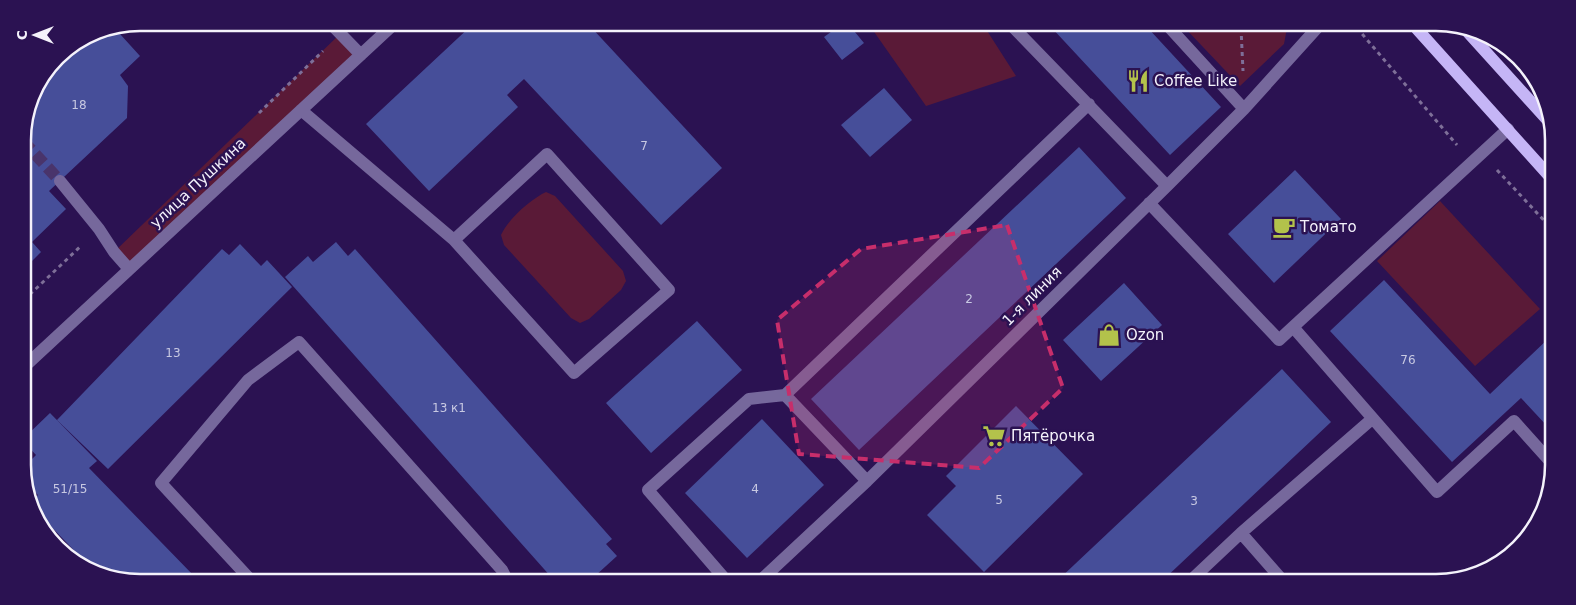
<svg xmlns="http://www.w3.org/2000/svg" width="1576" height="605" font-family="'DejaVu Sans',sans-serif">
<rect width="100%" height="100%" fill="#2b1252"/>
<!-- green -->
<path fill="#5a1a37" d="M 870,26 L 984,26 L 1016,76 L 926,106 Z
M 1184,27 L 1287,28 L 1284,44 L 1240,86 Z
M 340,34 L 361,55 L 129,269 L 114,252 Z
M 546,192 L 555,196 L 623,271 L 626,281 L 621,290 L 589,319 L 580,323 L 571,318 L 504,245 L 501,235 C 508,219 531,199 546,192 Z
M 1440,201 L 1540,309 L 1475,366 L 1377,261 Z"/>
<!-- building -->
<path fill="#464e99" d="M 473,24 L 589,25 L 722,168 L 661,225 L 524,79 L 507,95 L 518,107 L 429,191 L 366,124 Z
M 128,25 L 120,34 L 140,56 L 120,75 L 128,86 L 127,118 L 49,191 L 66,209 L 32,242 L 41,252 L 24,269 L 23,132 L 34,91 L 53,73 L 49,69 L 62,52 L 95,31 Z
M 839,26 L 850,26 L 864,43 L 842,60 L 824,37 Z
M 1051,27 L 1147,27 L 1221,107 L 1170,155 Z
M 884,88 L 912,120 L 870,157 L 841,125 Z
M 1079,147 L 1126,198 L 859,450 L 811,399 Z
M 1295,170 L 1341,219 L 1274,283 L 1228,234 Z
M 336,242 L 348,256 L 355,249 L 612,539 L 606,544 L 617,556 L 595,576 L 597,578 L 552,578 L 285,277 L 308,256 L 313,262 Z
M 240,244 L 261,266 L 267,260 L 292,287 L 108,469 L 57,420 L 222,249 L 229,255 Z
M 1384,280 L 1490,394 L 1549,338 L 1548,427 L 1521,398 L 1452,462 L 1330,331 Z
M 1124,283 L 1162,325 L 1101,381 L 1063,340 Z
M 697,321 L 742,370 L 651,453 L 606,403 Z
M 1282,369 L 1331,422 L 1162,581 L 1057,581 Z
M 1016,406 L 1083,474 L 984,572 L 927,515 L 956,486 L 946,476 Z
M 50,413 L 97,461 L 89,468 L 195,577 L 102,576 L 94,571 L 37,512 L 31,502 L 38,495 L 25,482 L 25,466 L 36,455 L 24,442 L 24,438 Z
M 762,419 L 824,485 L 747,558 L 685,493 Z"/>
<g fill="none" stroke-linecap="round" stroke-linejoin="round">
<!-- minor-tunnel -->
<path stroke="#49346b" stroke-width="12" stroke-dasharray="12 6" stroke-linecap="butt" d="M 23,141 L 60,181"/>
<!-- path -->
<path stroke="#7e6f98" stroke-width="3" stroke-dasharray="4 4" stroke-linecap="butt" d="M 1241,28 L 1243,71
M 1357,28 L 1457,145
M 259,113 L 323,51
M 1497,170 L 1551,228
M 24,300 L 82,245"/>
<!-- minor -->
<path stroke="#76689c" stroke-width="12" d="M 330,23 L 361,55
M 1013,27 L 1167,186
M 1169,27 L 1244,109
M 301,110 L 454,240 L 547,154 L 669,290 L 574,373 L 454,240
M 1508,129 L 1293,327 L 1437,492 L 1514,421 L 1548,459
M 60,181 L 99,229 L 114,252 L 129,269
M 1149,203 L 1279,340 L 1293,327
M 24,367 L 394,24
M 785,395 L 867,481
M 1241,533 L 1284,582
M 248,577 L 161,483 L 248,380 L 299,342 L 502,570 L 506,578
M 725,579 L 648,490 L 749,399 L 785,395 L 1089,104
M 762,579 L 867,481 L 1167,186 L 1244,109 L 1317,28
M 1190,581 L 1241,533 L 1372,419"/>
<!-- major -->
<path stroke="#c5b5f6" stroke-width="12" d="M 1417,29 L 1552,179
M 1465,29 L 1552,125"/>
</g>
<!-- marked area -->
<path fill="#c72e6b" fill-opacity="0.2" stroke="#c72e6b" stroke-width="4" stroke-dasharray="10 6" stroke-linejoin="round" d="M 1007,225 L 1063,388 L 979,468 L 799,454 L 777,320 L 861,249 Z"/>
<!-- icons -->
<defs>
<symbol id="restaurant-bare" viewBox="-9 -9 18 18"><path d="M-5-6h1v4h1v-4h1v4h1v-4h1v5L-1.5 .5V6h-2V.5L-5-1ZM5-6V6H3V1.5H1.5Q1.5-4 5-6Z" fill="#b3c24b" stroke="#2b1252" stroke-width="2.5" paint-order="stroke"/></symbol>
<symbol id="cafe-bare" viewBox="-9 -9 18 18"><path d="M-5.5-4.5H6V0H3Q3 3.5 0 3.5H-2.5Q-5.5 3.5-5.5 0ZM3-3.2v2h1.7v-2ZM-6 4.5H4V6H-6Z" fill="#b3c24b" stroke="#2b1252" stroke-width="2.5" paint-order="stroke"/></symbol>
<symbol id="shop-bare" viewBox="-9 -9 18 18"><path d="M-5-2.5h2.3a2.7 3.5 0 0 1 5.4 0H5L5.5 6h-11ZM-1.5-2.5h3a1.5 2.3 0 0 0-3 0Z" fill="#b3c24b" stroke="#2b1252" stroke-width="2.5" paint-order="stroke"/></symbol>
<symbol id="supermarket-bare" viewBox="-9 -9 18 18"><path d="M-6-5.5h2.5l.6 2H6L4.5 2H-2.5L-4.4-4H-6ZM-1.5 3.2a1.3 1.3 0 1 0 .1 0ZM3 3.2a1.3 1.3 0 1 0 .1 0Z" fill="#b3c24b" stroke="#2b1252" stroke-width="2.5" paint-order="stroke"/></symbol>
</defs>
<g fill-rule="evenodd">
<use href="#restaurant-bare" x="1122" y="65" width="32" height="32"/>
<use href="#cafe-bare" x="1268" y="211" width="32" height="32"/>
<use href="#shop-bare" x="1093" y="319" width="32" height="32"/>
<use href="#supermarket-bare" x="978" y="420" width="32" height="32"/>
</g>
<g text-anchor="middle" stroke-width="5" stroke-linejoin="round" paint-order="stroke">
<!-- number labels -->
<g font-size="12" fill="#c8c9e2">
<text x="79" y="109">18</text>
<text x="644" y="150">7</text>
<text x="969" y="303">2</text>
<text x="173" y="357">13</text>
<text x="1408" y="364">76</text>
<text x="449" y="412">13 к1</text>
<text x="70" y="493">51/15</text>
<text x="755" y="493">4</text>
<text x="999" y="504">5</text>
<text x="1194" y="505">3</text>
</g>
<!-- poi labels -->
<g font-size="15" fill="#f4f2fb" stroke="#2b1252" text-anchor="start">
<text x="1154" y="86">Coffee Like</text>
<text x="1300" y="232">Томато</text>
<text x="1126" y="340">Ozon</text>
<text x="1011" y="441">Пятёрочка</text>
</g>
<!-- street labels -->
<g font-size="15" fill="#f4f2fb" stroke="#2b1252">
<text transform="translate(198 183) rotate(-43)" y="5">улица Пушкина</text>
<text transform="translate(1032 296) rotate(-45)" y="5">1-я линия</text>
</g>
</g>
<!-- crop -->
<path d="M0 0H1576V605H0ZM140 31H1436A109 109 0 0 1 1545 140V465A109 109 0 0 1 1436 574H140A109 109 0 0 1 31 465V140A109 109 0 0 1 140 31Z" fill="#2b1252" fill-rule="evenodd"/>
<path fill="none" stroke="#f4f2fb" stroke-width="2.5" d="M140 31H1436A109 109 0 0 1 1545 140V465A109 109 0 0 1 1436 574H140A109 109 0 0 1 31 465V140A109 109 0 0 1 140 31Z"/>
<!-- north arrow -->
<g transform="translate(35 35) rotate(270)" stroke="#2b1252" stroke-width="4" paint-order="stroke">
<path d="M0-4L9 19L0 12L-9 19Z" fill="#f4f2fb"/>
<text y="-8" font-size="14" font-weight="bold" text-anchor="middle" fill="#f4f2fb">С</text>
</g>
</svg>
